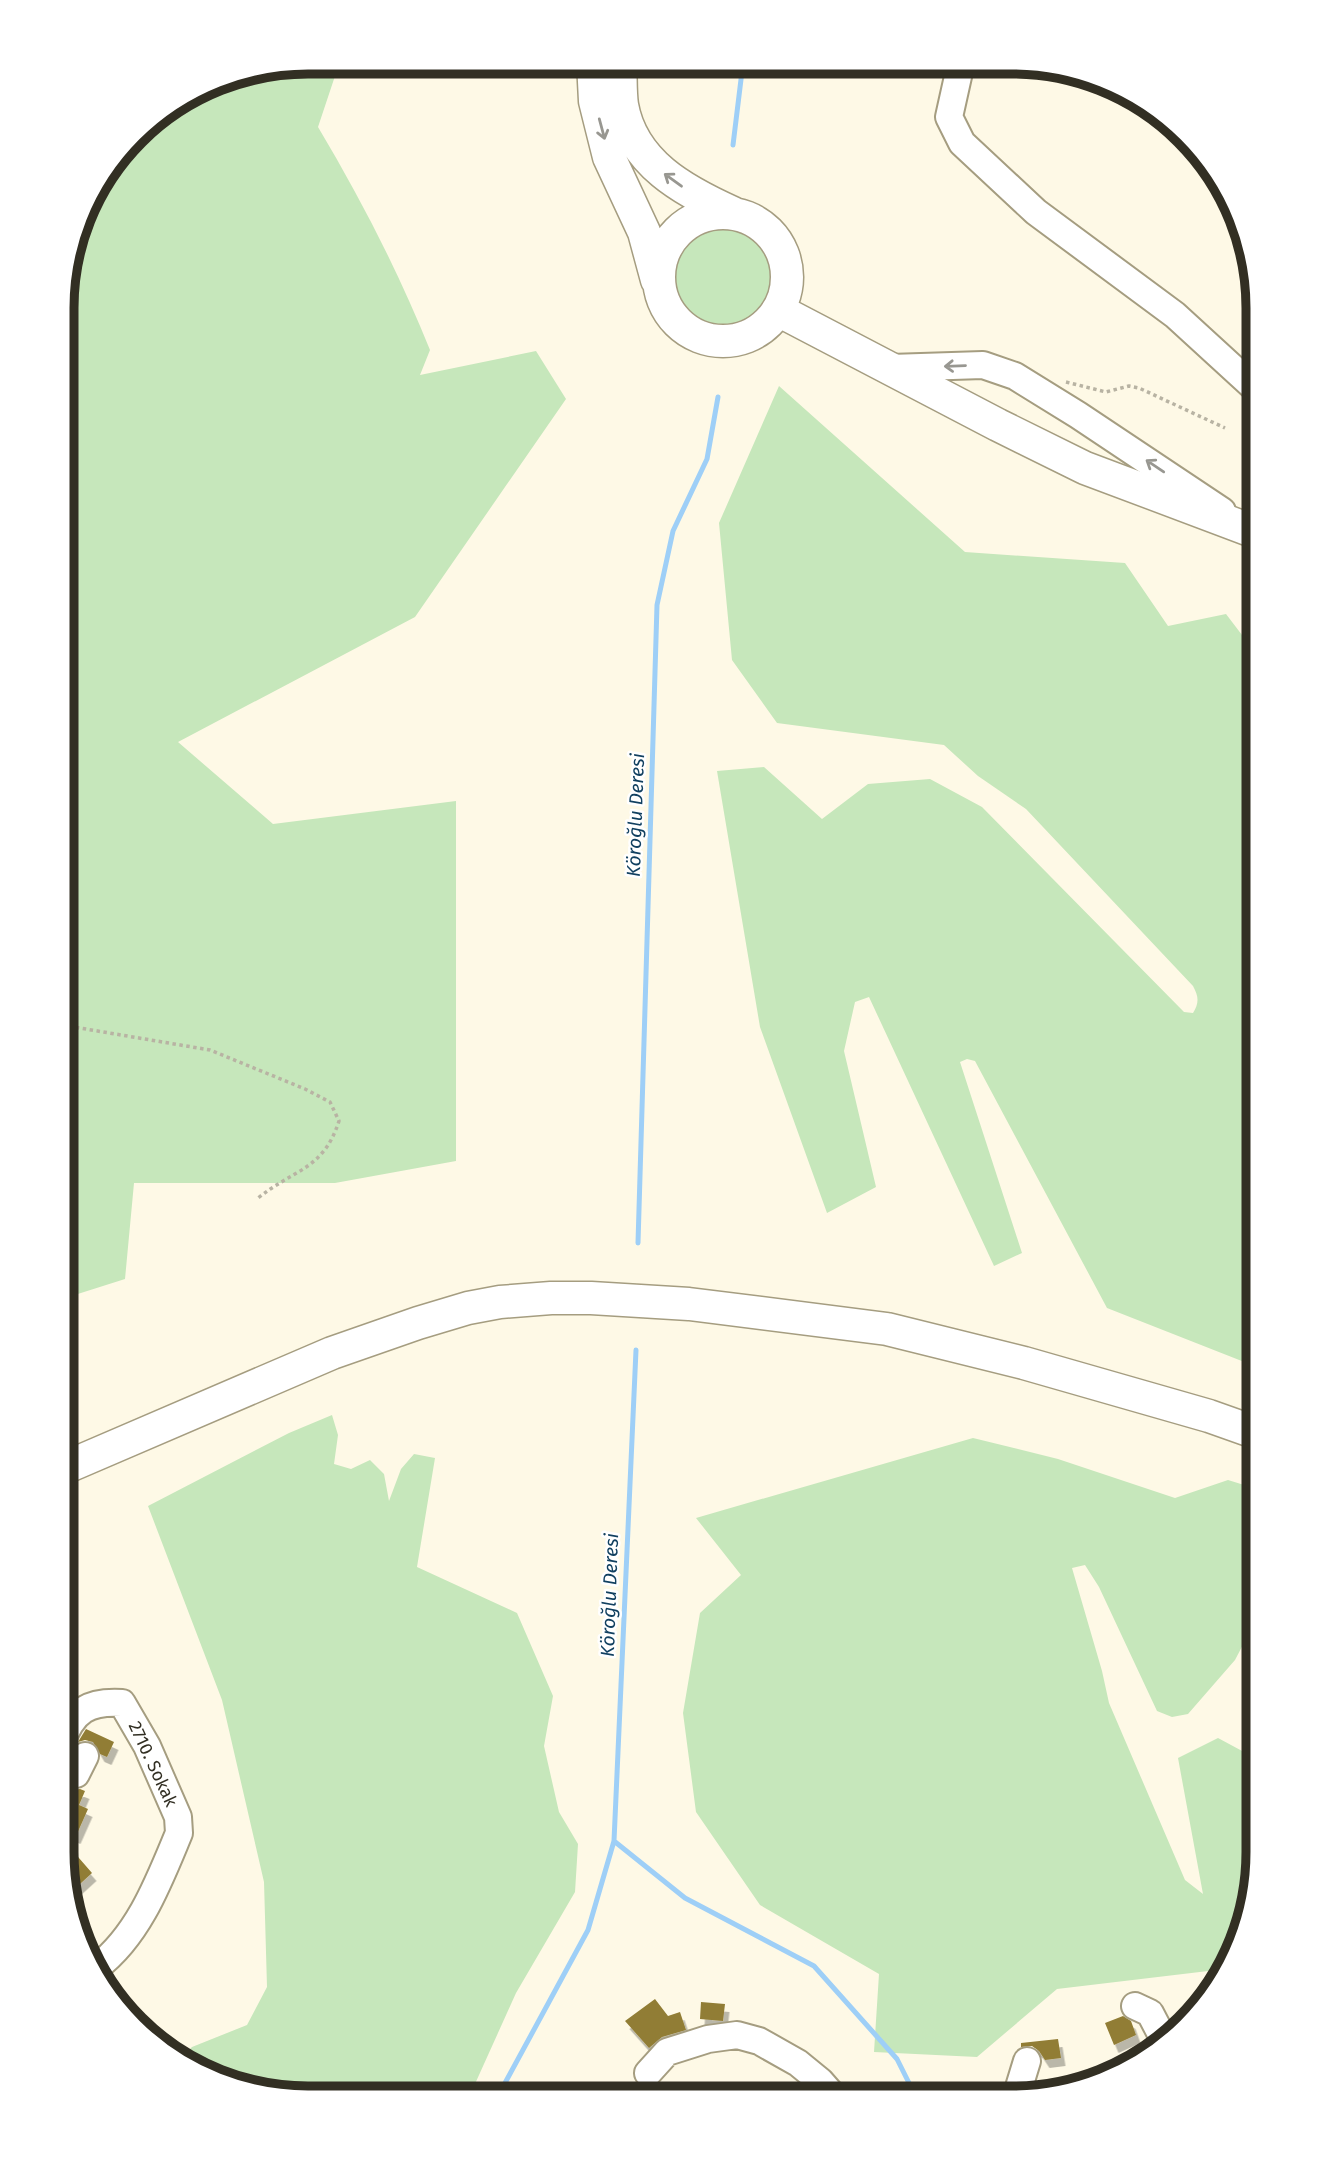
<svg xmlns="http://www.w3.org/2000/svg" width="1319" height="2159" font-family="'Fira Sans',sans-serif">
<defs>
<filter id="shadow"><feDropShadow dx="4.5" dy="8" stdDeviation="0" flood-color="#0004"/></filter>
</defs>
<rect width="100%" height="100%" fill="#fef9e6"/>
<!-- green -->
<path fill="#c6e7bb" d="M 308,61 L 340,61 L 318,127 C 361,199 399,273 430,350 L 420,375 L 536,351 L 566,399 L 415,617 L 178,742 L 273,824 L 456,801 L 456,1161 L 335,1183 L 134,1183 L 125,1279 L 62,1299 L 63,276 L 87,198 L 145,123 L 214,80 Z
M669 278a52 52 0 1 1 104 0a52 52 0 1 1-104 0Z
M 779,386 L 965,552 L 1125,563 L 1168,626 L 1226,614 L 1258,656 L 1257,1367 L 1107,1308 L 975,1061 L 967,1059 L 960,1062 L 1022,1253 L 994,1266 L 869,997 L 855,1002 L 844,1051 L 876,1187 L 827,1213 L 760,1027 L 717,771 L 764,767 L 822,819 L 868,784 L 930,779 L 982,807 L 1184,1012 L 1193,1013 C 1199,1003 1199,997 1193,986 L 1026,809 L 978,776 L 944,745 L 777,723 L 732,660 L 719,523 Z
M 332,1415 L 338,1435 L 334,1464 L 351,1469 L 370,1460 L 384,1474 L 389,1501 L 401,1469 L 414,1454 L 435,1458 L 417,1567 L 517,1613 L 553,1696 L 544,1746 L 559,1812 L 578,1844 L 575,1892 L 516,1993 L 470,2095 L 466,2096 L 276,2096 L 182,2057 L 192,2047 L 247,2025 L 267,1987 L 264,1882 L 222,1700 L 148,1506 L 289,1433 Z
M 973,1438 L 1058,1459 L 1175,1498 L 1228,1480 L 1257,1489 L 1257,1618 L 1235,1660 L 1188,1714 L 1172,1717 L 1157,1711 L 1099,1587 L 1085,1565 L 1072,1568 L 1102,1671 L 1109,1703 L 1185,1880 L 1203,1894 L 1178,1758 L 1218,1738 L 1257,1759 L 1257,1868 L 1239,1945 L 1225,1969 L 1057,1989 L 977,2057 L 874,2052 L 879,1974 L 760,1905 L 696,1812 L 683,1713 L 700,1613 L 741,1575 L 696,1518 Z"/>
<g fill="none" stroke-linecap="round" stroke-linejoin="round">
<!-- stream -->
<path stroke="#9ecff7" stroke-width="5" d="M 733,145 L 743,63
M 638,1243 L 657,605 L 673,531 L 707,459 L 718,397
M 614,1841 L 685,1898 L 814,1966 L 897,2059 L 916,2097
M 498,2096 L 588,1930 L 614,1841 L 636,1350"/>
</g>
<!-- building -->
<path fill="#917d35" filter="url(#shadow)" d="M 86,1729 L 114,1742 L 107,1757 L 100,1754 L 93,1742 L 85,1740 L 78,1742 Z
M 80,1789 L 85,1791 L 79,1805 L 88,1809 L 76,1836 L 61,1830 L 61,1791 Z
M 72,1850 L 92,1873 L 70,1893 L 63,1859 Z
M 655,1999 L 668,2016 L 680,2012 L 686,2030 L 662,2037 L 649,2048 L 625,2021 Z
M 701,2002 L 725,2004 L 723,2021 L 700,2019 Z
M 1123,2016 L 1131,2021 L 1136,2035 L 1114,2045 L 1105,2023 Z
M 1058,2039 L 1061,2058 L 1045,2060 L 1039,2051 L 1032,2046 L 1021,2047 L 1021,2043 Z"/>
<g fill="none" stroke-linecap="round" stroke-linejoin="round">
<defs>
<path id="minor" d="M 961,63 L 949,117 L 962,143 L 1036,212 L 1175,315 L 1258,391
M 890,368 L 983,365 L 1015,376 L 1078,415 L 1222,511
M 61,1743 C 73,1710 89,1701 122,1703 L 147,1746 L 178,1817 L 179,1833 C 159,1881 139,1935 97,1967
M 61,1776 L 76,1774 L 85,1756
M 1135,2006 L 1150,2013 L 1162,2036
M 648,2073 L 667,2052 L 708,2039 L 737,2035 L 759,2041 L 798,2063 L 820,2081 L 834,2097
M 1016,2097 L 1027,2061"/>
<path id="major" d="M 593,62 L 595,101 L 609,157 L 644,232 L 657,280
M 620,62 C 621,76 620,91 622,105 C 632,163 684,191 733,213
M659 277a64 64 0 1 1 128 0a64 64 0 1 1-128 0Z
M 778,310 L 998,425 L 1085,468 L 1258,533
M 62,1469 L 332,1353 L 418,1323 L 468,1308 L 500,1302 L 551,1298 L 591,1298 L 689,1304 L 887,1329 L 1024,1363 L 1209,1416 L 1257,1433"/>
</defs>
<!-- minor casing -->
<use href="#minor" stroke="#a59d80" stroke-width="30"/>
<!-- major casing -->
<use href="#major" stroke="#a59d80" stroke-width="35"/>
<!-- path -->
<path stroke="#b8b3a3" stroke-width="3.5" stroke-dasharray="3.5 3.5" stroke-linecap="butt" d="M 1066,382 L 1106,392 L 1129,386 L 1139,388 L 1225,428
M 62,1025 L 210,1050 L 305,1089 L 330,1102 L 339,1121 C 323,1171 293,1169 257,1199"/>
<!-- minor -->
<use href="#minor" stroke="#fff" stroke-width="26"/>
<!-- major -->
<use href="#major" stroke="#fff" stroke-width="32"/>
</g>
<!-- one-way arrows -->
<defs><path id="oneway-shaft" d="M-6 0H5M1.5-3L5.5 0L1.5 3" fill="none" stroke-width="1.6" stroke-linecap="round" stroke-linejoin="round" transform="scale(1.75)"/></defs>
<g stroke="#989791">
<use href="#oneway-shaft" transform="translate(602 129) rotate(75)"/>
<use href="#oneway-shaft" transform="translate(673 180) rotate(-144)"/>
<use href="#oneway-shaft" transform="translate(955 366) rotate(178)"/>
<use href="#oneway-shaft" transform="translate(1155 466) rotate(-146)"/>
</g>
<g text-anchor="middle" stroke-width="5" stroke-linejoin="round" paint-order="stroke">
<!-- street labels -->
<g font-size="18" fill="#322f23" stroke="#fff">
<text transform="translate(153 1764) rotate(65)" y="6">2710. Sokak</text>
</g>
<!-- water labels -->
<g font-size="19" font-style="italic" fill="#114060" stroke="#fff">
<text transform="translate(635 815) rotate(-88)" y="7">Köroğlu Deresi</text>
<text transform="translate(609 1595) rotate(-88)" y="7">Köroğlu Deresi</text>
</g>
</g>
<!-- crop -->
<path d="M0 0H1319V2159H0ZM308 74H1012A234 234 0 0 1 1246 308V1852A234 234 0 0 1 1012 2086H308A234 234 0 0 1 74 1852V308A234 234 0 0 1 308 74Z" fill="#fff" fill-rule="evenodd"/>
<path fill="none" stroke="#322f23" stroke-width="9" d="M308 74H1012A234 234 0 0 1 1246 308V1852A234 234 0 0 1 1012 2086H308A234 234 0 0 1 74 1852V308A234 234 0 0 1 308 74Z"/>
</svg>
